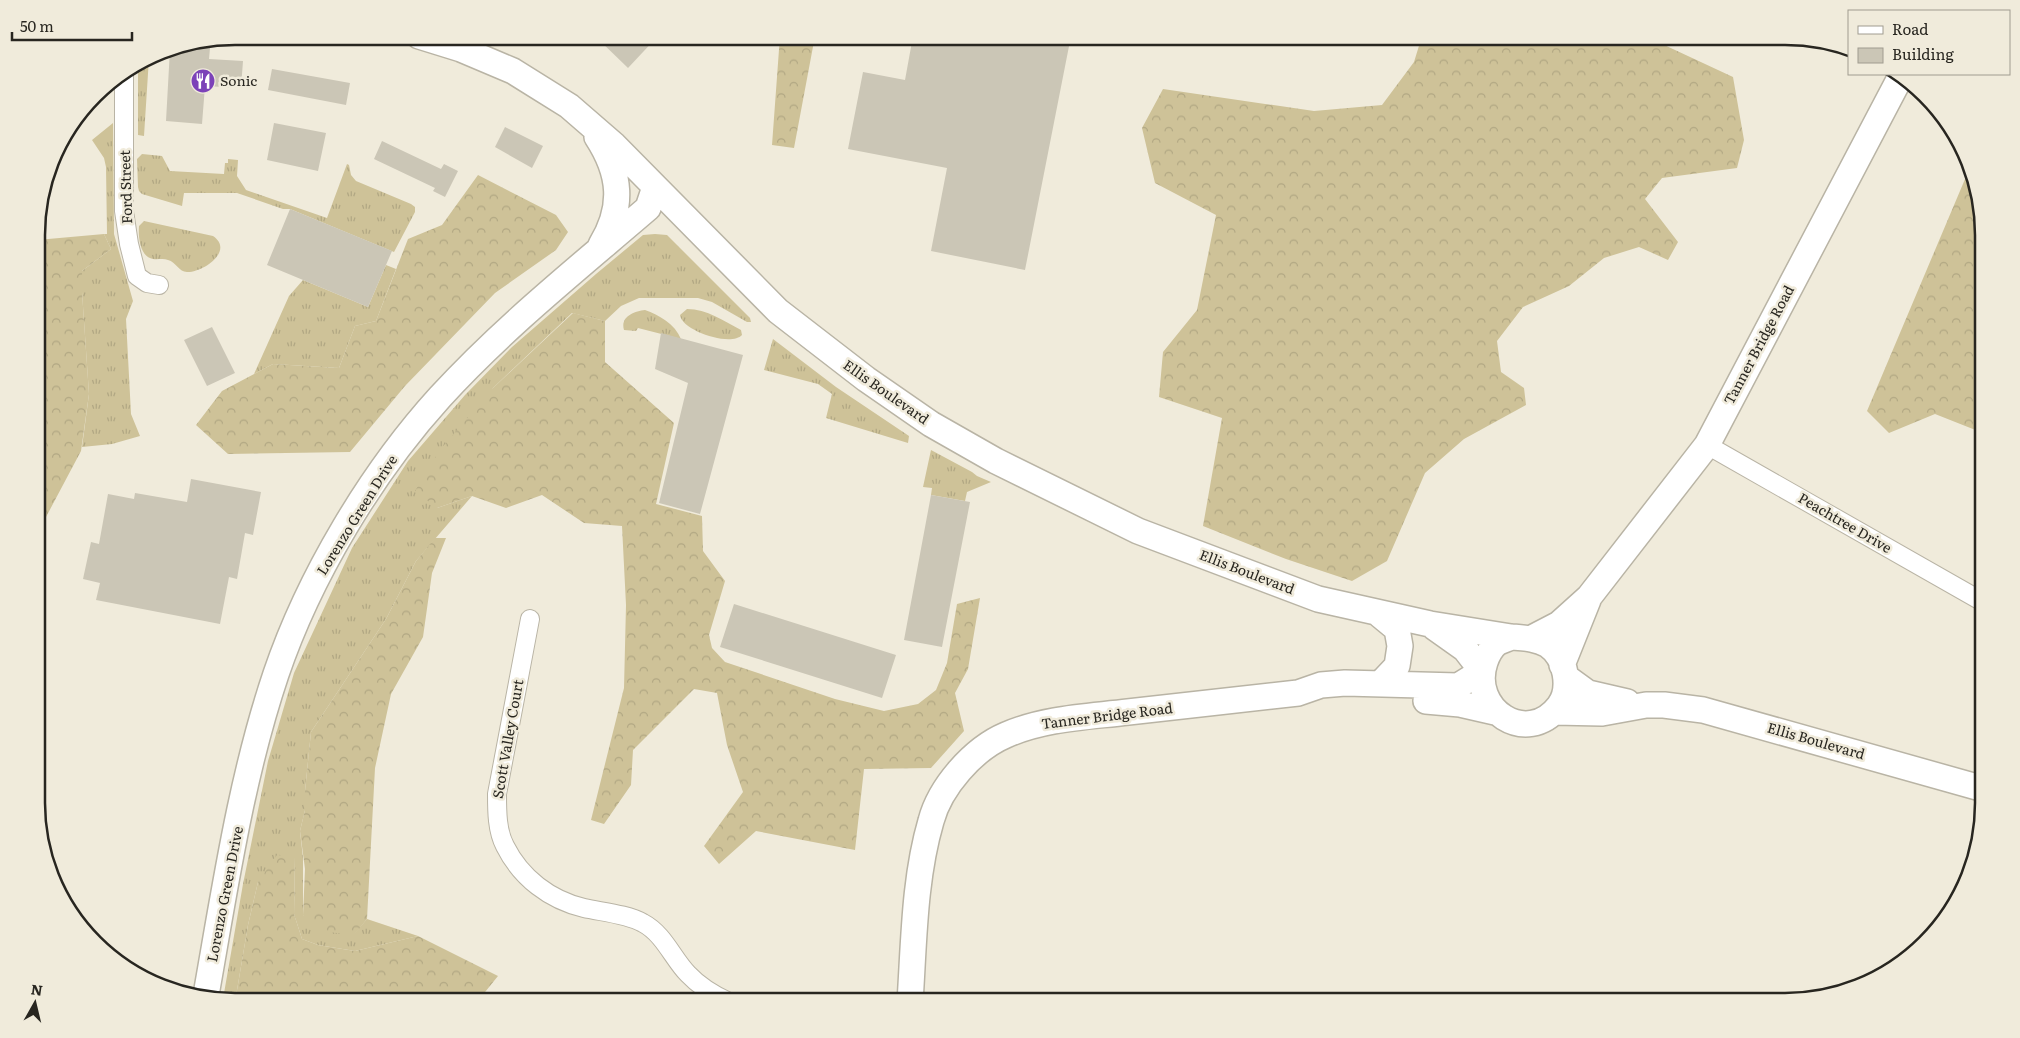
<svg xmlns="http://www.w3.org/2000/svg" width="2020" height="1038" font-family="Literata,serif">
<defs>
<pattern id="grass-tufts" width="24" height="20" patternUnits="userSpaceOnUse" patternTransform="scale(1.25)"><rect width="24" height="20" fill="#cec298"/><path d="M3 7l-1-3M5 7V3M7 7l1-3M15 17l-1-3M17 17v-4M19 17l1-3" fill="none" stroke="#b1a783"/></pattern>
<pattern id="forest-crowns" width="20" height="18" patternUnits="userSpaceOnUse" patternTransform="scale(1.25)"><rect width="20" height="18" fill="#cec298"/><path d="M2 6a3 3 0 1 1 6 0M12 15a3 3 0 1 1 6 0" fill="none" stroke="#b1a783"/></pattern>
</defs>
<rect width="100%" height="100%" fill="#f0ebdb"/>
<!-- grass -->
<path fill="url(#grass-tufts)" d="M 149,58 L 144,136 L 138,135 L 138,64 Z
M 113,123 L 114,234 L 133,301 L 126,319 L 131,414 L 140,436 L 112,444 L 82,447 L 89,394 L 82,292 L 82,271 L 111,249 L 104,234 L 107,234 L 106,167 L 104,158 L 92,140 Z
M 142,154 L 162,156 L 170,171 L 224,174 L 225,163 L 228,163 L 228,159 L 238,160 L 237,176 L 246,190 L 327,218 L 347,164 L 349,165 L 351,175 L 356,181 L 411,204 L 415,207 L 415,212 L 394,252 L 290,209 L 283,209 L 237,193 L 184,193 L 182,206 L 142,194 L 139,191 L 138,187 L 137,159 Z
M 144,221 L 213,236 C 235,251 202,273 187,272 C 179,272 176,262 168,260 C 163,258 158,260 153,259 C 140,257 138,237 139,226 Z
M 655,234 L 667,235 L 750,318 L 751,322 L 747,322 L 712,302 L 698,298 L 639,298 L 621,306 L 605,321 L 572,313 L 493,388 L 437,508 L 472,496 L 416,561 L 386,619 L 311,732 L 305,791 L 305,810 L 300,831 L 303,858 L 303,915 L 354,934 L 367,919 L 418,936 L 355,951 L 318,945 L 302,939 L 294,914 L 295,857 L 258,882 L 248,925 L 235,1002 L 223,999 L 243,884 L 268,761 L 294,673 L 352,548 L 408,461 L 465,395 L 512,347 L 596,274 L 643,235 Z
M 386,265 L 396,269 L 376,321 L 355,326 L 339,368 L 273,364 L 254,374 L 289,296 L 303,280 L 368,307 Z
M 687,309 C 707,309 724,321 741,330 L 742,335 C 731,347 682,331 680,315 Z
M 645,310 C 659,315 675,324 681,339 L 638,328 L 636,331 L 624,330 C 620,317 634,311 645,310 Z
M 773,339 L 836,387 L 909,436 L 908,443 L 826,418 L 832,394 L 818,384 L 764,370 Z
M 931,450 L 972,472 L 977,476 L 991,482 L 967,492 L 965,501 L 931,495 L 932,488 L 923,487 Z"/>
<!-- forest -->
<path fill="url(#forest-crowns)" d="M 780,36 L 815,36 L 794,148 L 772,145 Z
M 1422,36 L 1645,36 L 1733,77 L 1744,140 L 1737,168 L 1662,178 L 1645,199 L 1678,242 L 1668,260 L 1639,247 L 1604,258 L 1569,286 L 1523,307 L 1497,341 L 1501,372 L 1524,388 L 1526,405 L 1464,439 L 1425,473 L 1387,561 L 1352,581 L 1286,559 L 1203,526 L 1222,418 L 1159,397 L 1163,352 L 1197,310 L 1216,215 L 1155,183 L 1142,128 L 1163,89 L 1314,111 L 1382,105 L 1414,62 Z
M 1968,172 L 1982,209 L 1983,433 L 1935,414 L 1889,433 L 1867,411 Z
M 478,175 L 556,215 L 568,232 L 556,250 L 495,293 L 405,386 L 350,452 L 228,454 L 196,425 L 222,391 L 273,364 L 339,368 L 355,326 L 376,321 L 408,239 L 442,225 Z
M 104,234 L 111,249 L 82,271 L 82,292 L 89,394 L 81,451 L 37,534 L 37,454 L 45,382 L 37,285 L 37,240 Z
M 573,313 L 605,321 L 605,362 L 674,423 L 656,504 L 702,516 L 703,551 L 725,581 L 709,635 L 712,648 L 725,662 L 835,699 L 884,711 L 918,704 L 936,690 L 947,663 L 957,604 L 980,598 L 968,669 L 955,693 L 964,731 L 931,768 L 864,769 L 855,850 L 756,831 L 719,864 L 704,846 L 743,792 L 727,745 L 717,693 L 694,689 L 633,750 L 631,785 L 604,824 L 591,820 L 624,688 L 626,605 L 622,526 L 584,523 L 542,495 L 506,508 L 472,496 L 437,508 L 415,491 L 439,451 L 493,388 Z
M 435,538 L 446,538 L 432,573 L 423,637 L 391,694 L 375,768 L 367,919 L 354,935 L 320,931 L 303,915 L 305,869 L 300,831 L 305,810 L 305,791 L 311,732 L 386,619 L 416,561 Z
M 277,855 L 295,857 L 294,914 L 302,939 L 318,945 L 355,951 L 418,936 L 498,976 L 477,1002 L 235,1002 L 248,925 L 258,882 Z"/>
<!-- building -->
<path fill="#cbc6b6" d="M 595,36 L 658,36 L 628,68 Z
M 913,36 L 1071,36 L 1025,270 L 931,251 L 947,168 L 848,149 L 863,72 L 905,80 Z
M 184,46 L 210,48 L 209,59 L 243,61 L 241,88 L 205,86 L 202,124 L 166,121 L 170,49 Z
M 272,69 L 350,83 L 346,105 L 268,90 Z
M 274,123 L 326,133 L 318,171 L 267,160 Z
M 505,127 L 543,146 L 532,168 L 495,147 Z
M 382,141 L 441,169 L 444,164 L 458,171 L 445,197 L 433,191 L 435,188 L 374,159 Z
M 290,209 L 392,251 L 368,307 L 267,265 Z
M 212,327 L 235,373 L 207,386 L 184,340 Z
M 661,333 L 743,355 L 700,514 L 659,503 L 688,383 L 655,369 Z
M 191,479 L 261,492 L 253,535 L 245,533 L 237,579 L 229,577 L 220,624 L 96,600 L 100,583 L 83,579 L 91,542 L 99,544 L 108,494 L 134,499 L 135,493 L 187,502 Z
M 931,495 L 970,502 L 942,647 L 904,640 Z
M 734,604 L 896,655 L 882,698 L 720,647 Z"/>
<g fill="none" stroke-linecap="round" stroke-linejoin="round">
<defs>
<path id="street" d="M 124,73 L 124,211 L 129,244 L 137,276 L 147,283 L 159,285
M 1707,445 L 1983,602
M 530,619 L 497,794 C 497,811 497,831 505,846 C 521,878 550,900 584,908 C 602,912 627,914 643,923 C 664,934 673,959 688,974 C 700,987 714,995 729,1002"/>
<path id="secondary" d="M 419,36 L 461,49 L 513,71 L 569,106 L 614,145 L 778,311 L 866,379 L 931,424 L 996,461 L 1138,531 L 1318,599 L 1430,624 L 1511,637
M 597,137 C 621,174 624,207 601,245
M 1434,627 L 1465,649 L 1482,671
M 1511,637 C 1524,638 1536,638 1548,645 C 1566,657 1572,689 1559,706 C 1527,748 1469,709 1485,662 C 1487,656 1491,648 1497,643 C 1501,641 1507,639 1511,637 Z
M 1532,638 L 1559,624 L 1589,597 L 1707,445 L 1901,76
M 1562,665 L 1588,600
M 1566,677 L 1588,693 L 1627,702
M 1380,684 L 1397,666 L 1400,646 L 1397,629 L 1380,615
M 1426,701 L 1460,704 L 1495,712
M 1554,712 L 1602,713 L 1646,705 L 1664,705 L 1703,710 L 1984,789
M 206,995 C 225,888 241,778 276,674 C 309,577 371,473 440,397 C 503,328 577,269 648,208 L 655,187
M 910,1002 C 914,942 914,879 931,821 C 940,787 973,749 1006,735 C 1045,718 1087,717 1128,712 C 1185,706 1241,699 1298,693 L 1321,685 L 1345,683 L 1458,686 L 1482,671"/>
</defs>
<!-- street casing -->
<use href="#street" stroke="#b9b4a5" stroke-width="20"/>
<!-- secondary casing -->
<use href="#secondary" stroke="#b9b4a5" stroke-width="28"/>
<!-- street -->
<use href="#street" stroke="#fff" stroke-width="18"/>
<!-- secondary -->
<use href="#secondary" stroke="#fff" stroke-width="25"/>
</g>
<!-- icons -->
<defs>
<symbol id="restaurant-disc" viewBox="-11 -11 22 22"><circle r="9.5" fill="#7c42b8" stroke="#f0ebdb"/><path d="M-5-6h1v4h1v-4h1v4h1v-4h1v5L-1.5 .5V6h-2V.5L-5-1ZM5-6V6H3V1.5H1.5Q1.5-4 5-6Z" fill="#fff"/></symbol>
</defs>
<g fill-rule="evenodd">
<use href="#restaurant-disc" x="189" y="67" width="28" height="28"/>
</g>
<g text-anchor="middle" stroke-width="5" stroke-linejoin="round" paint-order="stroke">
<!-- poi labels -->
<g font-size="14" fill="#282620" stroke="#f0ebdb" text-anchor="start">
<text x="220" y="86">Sonic</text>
</g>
<!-- street labels -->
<g font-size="14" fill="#282620" stroke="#f0ebdb">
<text transform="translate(126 187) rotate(-92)" y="5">Ford Street</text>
<text transform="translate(1759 345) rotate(-62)" y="5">Tanner Bridge Road</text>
<text transform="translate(886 392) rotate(35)" y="5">Ellis Boulevard</text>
<text transform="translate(357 515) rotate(-58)" y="5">Lorenzo Green Drive</text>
<text transform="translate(1845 523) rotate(30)" y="5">Peachtree Drive</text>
<text transform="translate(1247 572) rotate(21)" y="5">Ellis Boulevard</text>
<text transform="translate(1107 716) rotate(-7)" y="5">Tanner Bridge Road</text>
<text transform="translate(508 739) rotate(-80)" y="5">Scott Valley Court</text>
<text transform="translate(1816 741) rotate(16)" y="5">Ellis Boulevard</text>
<text transform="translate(225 894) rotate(-79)" y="5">Lorenzo Green Drive</text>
</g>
</g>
<!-- crop -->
<path d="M0 0H2020V1038H0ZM235 45H1785A190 190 0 0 1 1975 235V803A190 190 0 0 1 1785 993H235A190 190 0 0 1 45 803V235A190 190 0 0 1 235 45Z" fill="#f0ebdb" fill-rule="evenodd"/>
<path fill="none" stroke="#282620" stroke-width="2.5" d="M235 45H1785A190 190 0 0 1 1975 235V803A190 190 0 0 1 1785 993H235A190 190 0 0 1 45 803V235A190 190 0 0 1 235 45Z"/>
<!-- legend -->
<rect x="1848" y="10" width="162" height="65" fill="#f0ebdb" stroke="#a09c90"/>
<rect x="1858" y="26" width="25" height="8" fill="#ffffff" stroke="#a09c90"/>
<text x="1892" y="35" font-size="15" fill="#282620">Road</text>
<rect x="1858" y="48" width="25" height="15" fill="#cbc6b6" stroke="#a09c90"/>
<text x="1892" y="60" font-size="15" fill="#282620">Building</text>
<!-- north arrow -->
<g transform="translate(35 1003) rotate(8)" stroke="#f0ebdb" stroke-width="4" paint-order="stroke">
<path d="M0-4L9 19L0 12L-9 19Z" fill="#282620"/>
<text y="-8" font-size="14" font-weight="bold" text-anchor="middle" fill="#282620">N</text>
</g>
<!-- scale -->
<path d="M12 32v8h120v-8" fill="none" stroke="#282620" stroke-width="2.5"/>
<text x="20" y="32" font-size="15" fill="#282620" stroke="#f0ebdb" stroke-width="4" paint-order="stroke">50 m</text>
</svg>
